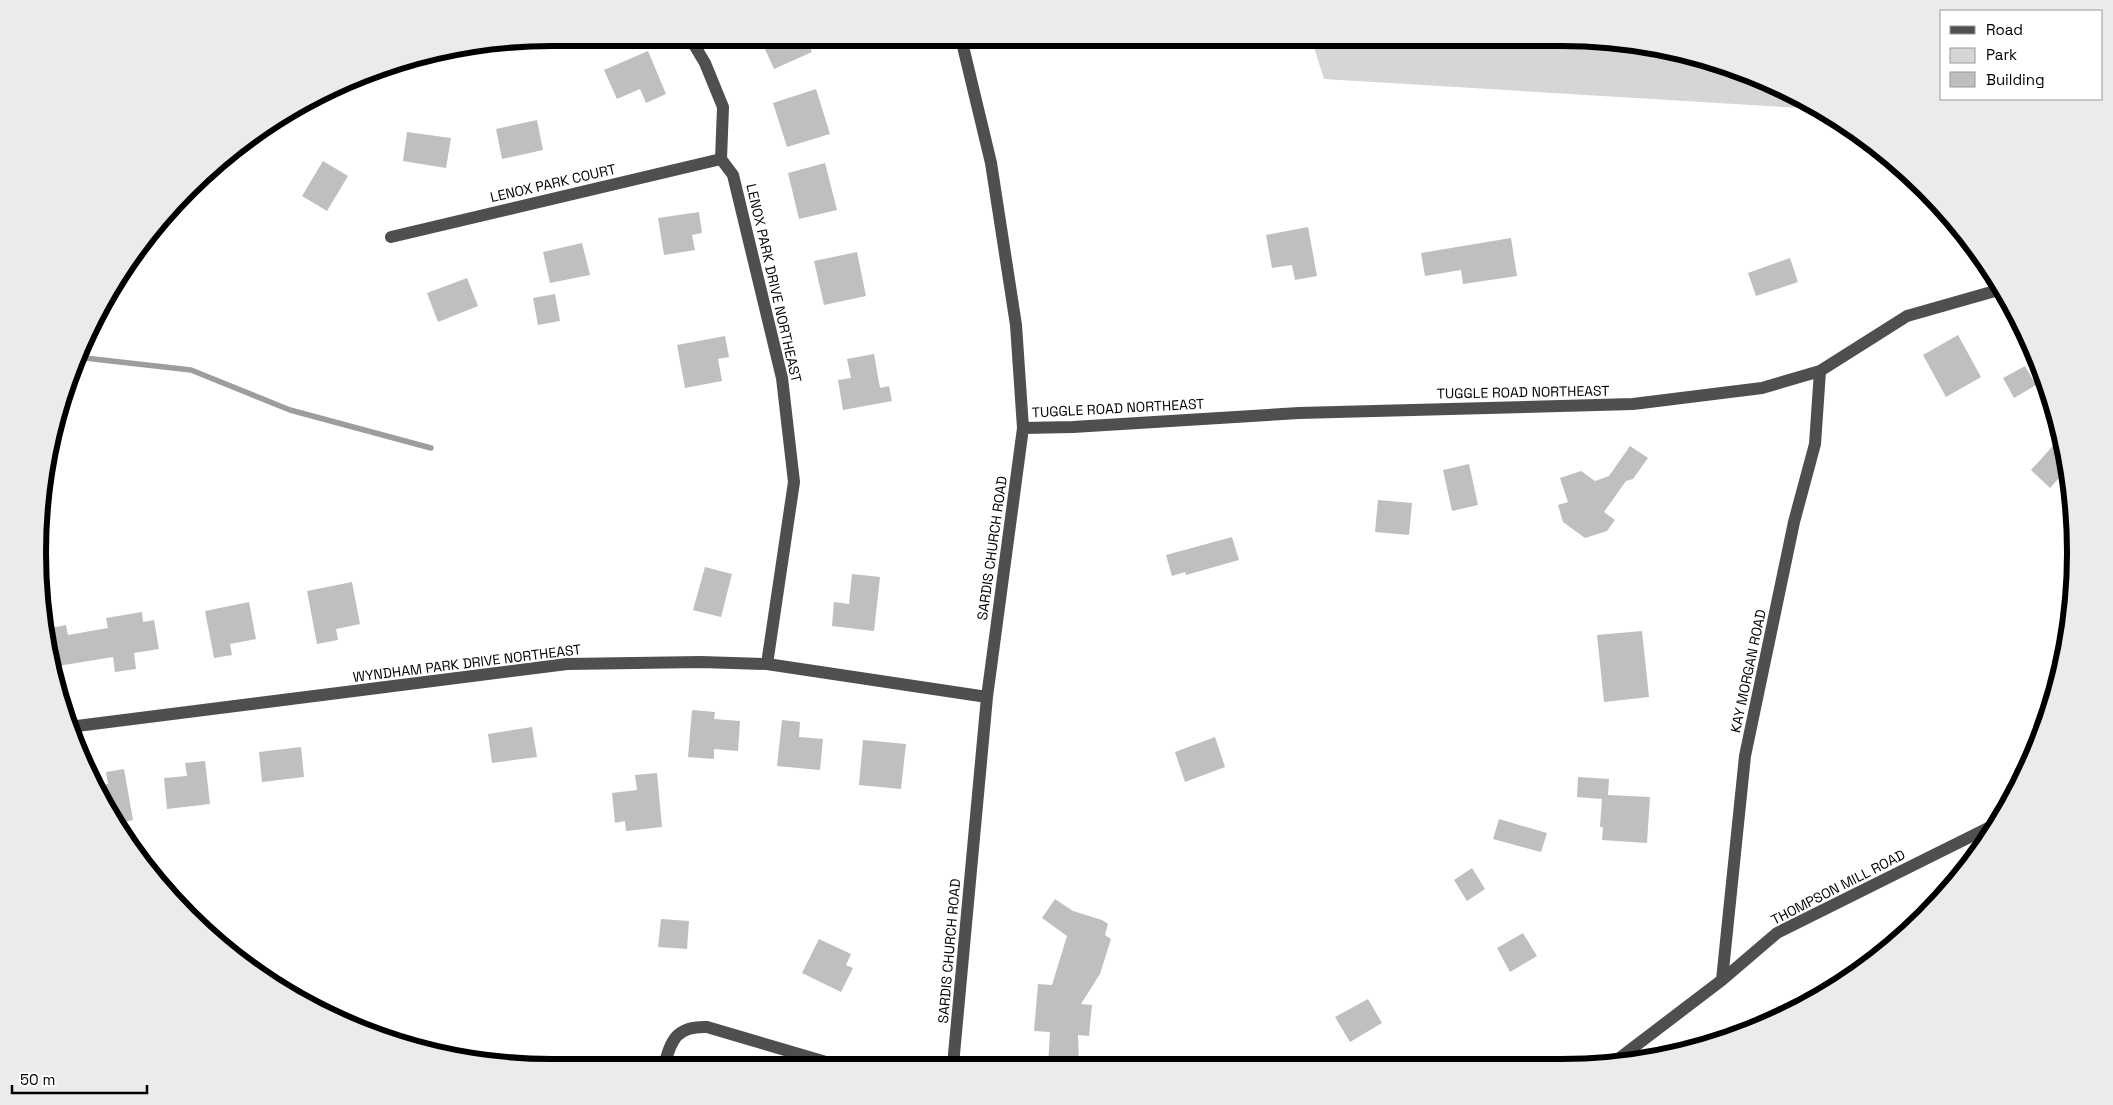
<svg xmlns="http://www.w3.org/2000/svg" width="2113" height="1105" font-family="'Space Grotesk',sans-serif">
<rect width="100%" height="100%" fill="#fff"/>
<!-- green -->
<path fill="#d6d6d6" d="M 1311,38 L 1594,39 L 1694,55 L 1789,91 L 1817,109 L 1324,79 Z"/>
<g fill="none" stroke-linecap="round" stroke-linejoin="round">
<!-- stream -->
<path stroke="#9d9d9d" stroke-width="5.5" d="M 76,357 L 191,370 L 290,410 L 431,448"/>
</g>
<!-- building -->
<path fill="#bfbfbf" d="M 760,38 L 805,38 L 812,52 L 774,69 Z
M 648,51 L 666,94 L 646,103 L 640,89 L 617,99 L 604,70 Z
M 816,89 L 830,134 L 787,147 L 773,103 Z
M 537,120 L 543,150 L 502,159 L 496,129 Z
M 407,132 L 451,138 L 446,168 L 403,161 Z
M 323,161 L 348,176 L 327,211 L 302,196 Z
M 825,163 L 837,210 L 799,219 L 788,173 Z
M 699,212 L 702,233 L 692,235 L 695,250 L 664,255 L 658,218 Z
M 1308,227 L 1317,276 L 1295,280 L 1292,265 L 1272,268 L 1266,235 Z
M 1511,238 L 1517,276 L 1463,284 L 1461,270 L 1425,276 L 1421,253 Z
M 582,243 L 590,275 L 550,283 L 543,252 Z
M 857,252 L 866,296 L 824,305 L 814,261 Z
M 1790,258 L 1798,282 L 1756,296 L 1748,273 Z
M 467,278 L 478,306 L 438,322 L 427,293 Z
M 555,294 L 560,321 L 538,325 L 533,298 Z
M 1958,335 L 1981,377 L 1946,397 L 1923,355 Z
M 725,336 L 729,357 L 718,359 L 722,381 L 685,388 L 677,345 Z
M 874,354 L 880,388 L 889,386 L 892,401 L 843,410 L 838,380 L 851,378 L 847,359 Z
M 2025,366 L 2036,385 L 2014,398 L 2003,378 Z
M 2060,438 L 2067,469 L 2050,488 L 2031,470 Z
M 1630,446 L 1648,458 L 1633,479 L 1626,481 L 1604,512 L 1615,520 L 1607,531 L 1585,538 L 1563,522 L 1558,505 L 1568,502 L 1560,478 L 1581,471 L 1595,481 L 1609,476 Z
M 1469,464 L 1478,505 L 1452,511 L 1443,470 Z
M 1378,500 L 1412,503 L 1409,535 L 1375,532 Z
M 1232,537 L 1239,560 L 1186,575 L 1185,572 L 1172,576 L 1166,555 Z
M 705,567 L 732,574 L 721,617 L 693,610 Z
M 852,574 L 880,577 L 874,631 L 832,626 L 834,602 L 849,604 Z
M 352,582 L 360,624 L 336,629 L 338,640 L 317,644 L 307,591 Z
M 249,602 L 256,639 L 230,644 L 232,655 L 214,658 L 205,611 Z
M 142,612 L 143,622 L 154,620 L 159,649 L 134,653 L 136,669 L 115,672 L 113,657 L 52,667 L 46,629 L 66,625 L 68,635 L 108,628 L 106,618 Z
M 1642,631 L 1649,697 L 1604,702 L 1597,635 Z
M 692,710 L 715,712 L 714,719 L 740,721 L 738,751 L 714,749 L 714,759 L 688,757 Z
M 782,720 L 800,722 L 799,737 L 823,739 L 820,770 L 777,766 Z
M 532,727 L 537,757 L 492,763 L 488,734 Z
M 1215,737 L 1225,767 L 1185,782 L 1175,752 Z
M 863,740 L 906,744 L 901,789 L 859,785 Z
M 301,747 L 304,777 L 262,782 L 259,752 Z
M 205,761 L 210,804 L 167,809 L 164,778 L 187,776 L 185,763 Z
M 124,769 L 133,820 L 116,824 L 96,786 L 108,784 L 106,772 Z
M 657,773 L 662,827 L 626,831 L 625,821 L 615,823 L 612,793 L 637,790 L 635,775 Z
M 1578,777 L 1609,779 L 1608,795 L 1650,797 L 1647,843 L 1602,840 L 1603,827 L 1600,827 L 1602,799 L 1577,797 Z
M 1499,819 L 1547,833 L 1541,852 L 1493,839 Z
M 1472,868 L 1485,889 L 1467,901 L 1454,880 Z
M 1055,899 L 1073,911 L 1102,920 L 1108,924 L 1105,935 L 1111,939 L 1100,974 L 1081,1004 L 1092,1005 L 1089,1036 L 1078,1035 L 1079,1065 L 1048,1065 L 1050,1032 L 1034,1031 L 1038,984 L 1052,985 L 1067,936 L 1042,918 Z
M 661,919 L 689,921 L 687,949 L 658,947 Z
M 1523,933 L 1537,956 L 1510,972 L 1497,948 Z
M 819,939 L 851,954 L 846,965 L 853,968 L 841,992 L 802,973 Z
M 1368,999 L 1382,1023 L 1350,1042 L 1335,1017 Z"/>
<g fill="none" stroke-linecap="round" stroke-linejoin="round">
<!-- minor -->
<path stroke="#4f4f4f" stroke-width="12" d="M 690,38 L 705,63 L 723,107 L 721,159 L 733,175 L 782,378 L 794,482 L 767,664
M 391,237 L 721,159
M 1023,428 L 1073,427 L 1299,413 L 1633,404 L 1762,388 L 1820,371 L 1907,316 L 2002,289
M 69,727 L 567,664 L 701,662 L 767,664 L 987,697
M 1722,980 L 1745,756 L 1794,522 L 1815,444 L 1820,371
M 1613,1063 L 1722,980 L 1777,933 L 1992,826
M 953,1065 L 987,697 L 1023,428 L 1016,325 L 991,163 L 961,38
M 664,1066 C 671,1040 676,1026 707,1027 L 826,1062 L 831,1065"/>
</g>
<g text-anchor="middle" stroke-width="4" stroke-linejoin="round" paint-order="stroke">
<!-- street labels -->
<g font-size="14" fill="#000" stroke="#fff">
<text transform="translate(553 183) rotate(-13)" y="5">LENOX PARK COURT</text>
<text transform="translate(774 283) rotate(77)" y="5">LENOX PARK DRIVE NORTHEAST</text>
<text transform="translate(1523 392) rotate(-1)" y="5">TUGGLE ROAD NORTHEAST</text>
<text transform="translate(1118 408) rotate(-3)" y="5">TUGGLE ROAD NORTHEAST</text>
<text transform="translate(992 548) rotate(-82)" y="5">SARDIS CHURCH ROAD</text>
<text transform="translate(467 663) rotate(-7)" y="5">WYNDHAM PARK DRIVE NORTHEAST</text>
<text transform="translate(1748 671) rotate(-78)" y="5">KAY MORGAN ROAD</text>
<text transform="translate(1838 887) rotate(-27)" y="5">THOMPSON MILL ROAD</text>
<text transform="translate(949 951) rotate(-85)" y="5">SARDIS CHURCH ROAD</text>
</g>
</g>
<!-- crop -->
<path d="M0 0H2113V1105H0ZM552 46H1561A506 506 0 0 1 2067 552V553A506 506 0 0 1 1561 1059H552A506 506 0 0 1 46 553V552A506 506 0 0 1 552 46Z" fill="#ebebeb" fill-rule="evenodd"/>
<path fill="none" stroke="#000" stroke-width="6" d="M552 46H1561A506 506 0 0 1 2067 552V553A506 506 0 0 1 1561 1059H552A506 506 0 0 1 46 553V552A506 506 0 0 1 552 46Z"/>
<!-- legend -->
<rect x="1940" y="10" width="162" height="90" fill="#ffffff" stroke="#999999"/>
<rect x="1950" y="26" width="25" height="8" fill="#4f4f4f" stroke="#999999"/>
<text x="1986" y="35" font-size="15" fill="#000000">Road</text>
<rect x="1950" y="48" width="25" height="15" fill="#d6d6d6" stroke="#999999"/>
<text x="1986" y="60" font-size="15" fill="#000000">Park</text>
<rect x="1950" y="72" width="25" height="15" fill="#bfbfbf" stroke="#999999"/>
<text x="1986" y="85" font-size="15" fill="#000000">Building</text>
<!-- scale -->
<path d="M12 1085v8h135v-8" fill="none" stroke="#000000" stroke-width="2.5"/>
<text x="20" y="1085" font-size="15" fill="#000000" stroke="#ffffff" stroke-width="4" paint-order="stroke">50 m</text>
</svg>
